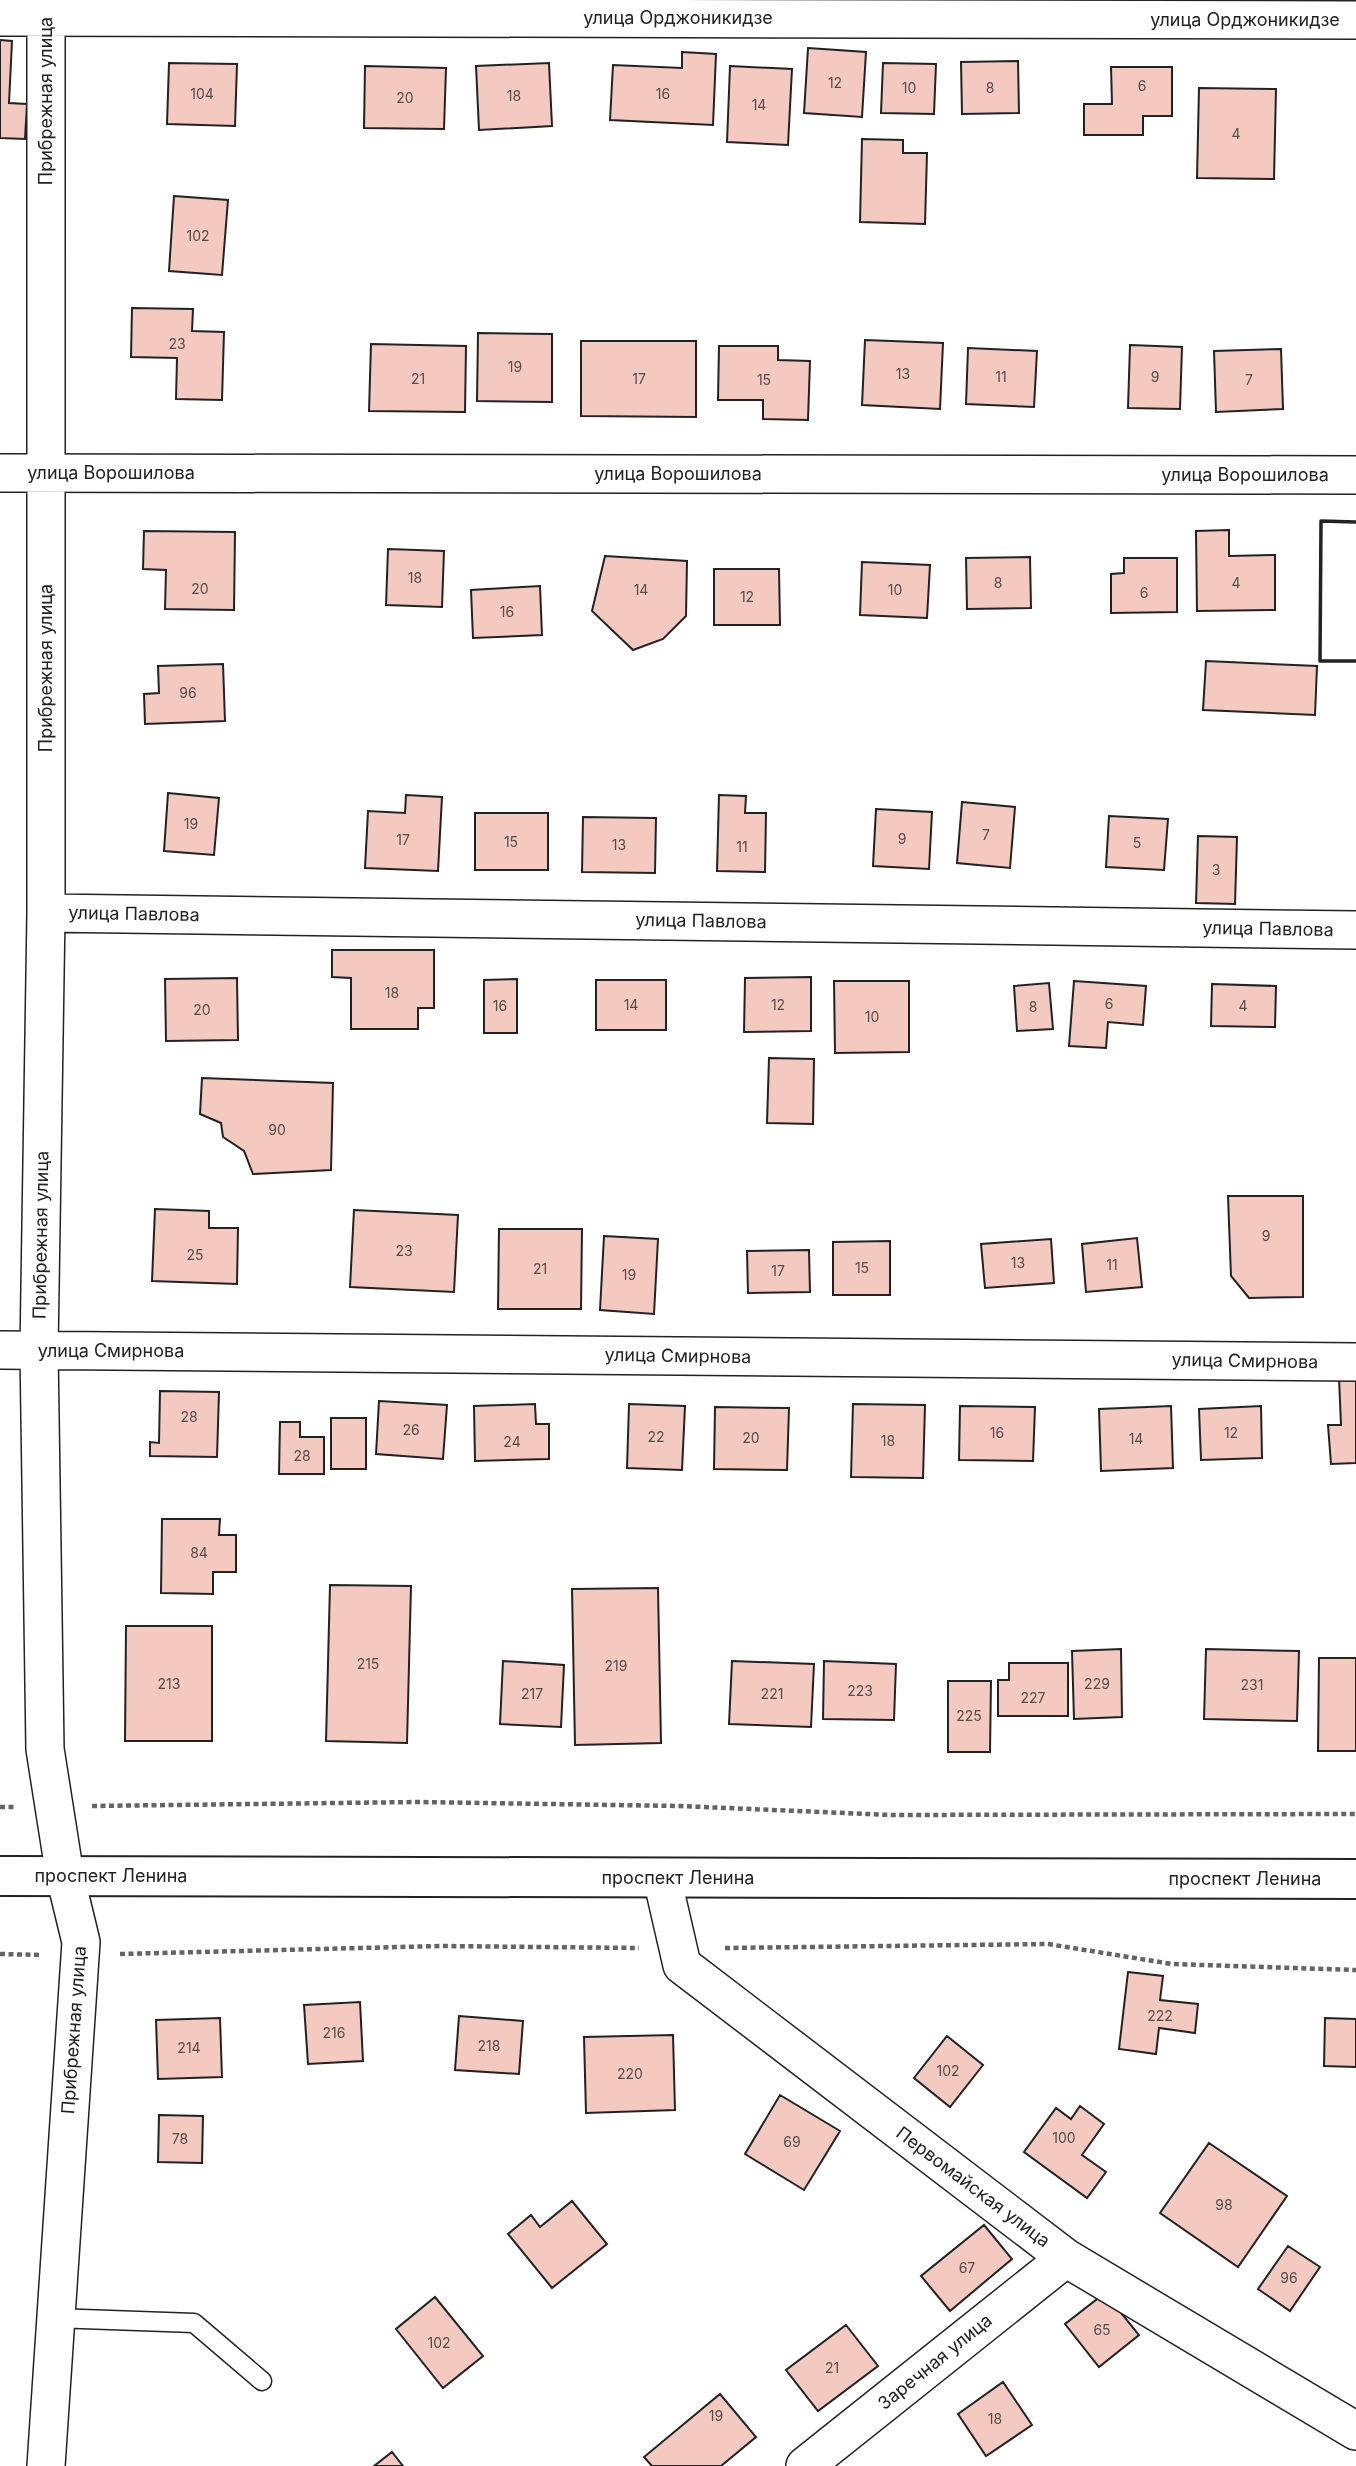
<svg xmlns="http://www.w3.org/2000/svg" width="1356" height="2466" font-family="Inter,sans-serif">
<rect width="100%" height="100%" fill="#fff"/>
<!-- building -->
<path fill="#f3c9c0" stroke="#222" stroke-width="2" d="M 0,40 L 12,41 L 9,103 L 27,104 L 25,139 L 0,138 Z
M 808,48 L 866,52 L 862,117 L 804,113 Z
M 682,52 L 716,54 L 713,125 L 610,120 L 613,65 L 682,68 Z
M 1018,61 L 1019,113 L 962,114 L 961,62 Z
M 169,63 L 237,64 L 235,126 L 167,124 Z
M 549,63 L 552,126 L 479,130 L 476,66 Z
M 883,63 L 936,64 L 934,114 L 881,113 Z
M 365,66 L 446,68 L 444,129 L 364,128 Z
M 730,66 L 792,69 L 788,145 L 727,142 Z
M 1111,67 L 1172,67 L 1172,116 L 1143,116 L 1143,135 L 1084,135 L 1084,104 L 1112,104 Z
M 1199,88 L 1276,89 L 1274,179 L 1197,178 Z
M 862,139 L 903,140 L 903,153 L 927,153 L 925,224 L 860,222 Z
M 174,196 L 228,200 L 222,275 L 169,271 Z
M 132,308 L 193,309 L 192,331 L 224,332 L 222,400 L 176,399 L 177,358 L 131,357 Z
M 478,333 L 552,334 L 552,402 L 477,401 Z
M 865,340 L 943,343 L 940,409 L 862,405 Z
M 581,341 L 696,341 L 696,417 L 581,416 Z
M 371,344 L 466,346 L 465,412 L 369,411 Z
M 1130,345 L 1182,347 L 1180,409 L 1128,408 Z
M 719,346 L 778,346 L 778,360 L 810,361 L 808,420 L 763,419 L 763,400 L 718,400 Z
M 968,348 L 1037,351 L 1034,407 L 966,404 Z
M 1281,349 L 1283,409 L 1216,412 L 1214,351 Z
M 1229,530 L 1229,556 L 1275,555 L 1275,610 L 1197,611 L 1196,531 Z
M 144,531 L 235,532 L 234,610 L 165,609 L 166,570 L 143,569 Z
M 388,549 L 444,551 L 442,607 L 386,605 Z
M 605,556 L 687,561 L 686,616 L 663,639 L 633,650 L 592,611 Z
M 1030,557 L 1031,608 L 967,609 L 966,558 Z
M 1124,558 L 1177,558 L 1177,612 L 1111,613 L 1111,574 L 1124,573 Z
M 862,562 L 930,565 L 927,618 L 860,615 Z
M 714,569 L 779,569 L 780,625 L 714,625 Z
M 540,586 L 542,635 L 473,638 L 471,590 Z
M 1206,661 L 1317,666 L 1315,715 L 1203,710 Z
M 223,664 L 225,721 L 145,724 L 144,694 L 159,693 L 158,666 Z
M 168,793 L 219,798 L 214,855 L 164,851 Z
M 406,795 L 442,797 L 438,871 L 365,868 L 368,811 L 405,813 Z
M 719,795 L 746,796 L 745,813 L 766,813 L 765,872 L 717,871 Z
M 962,802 L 1015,807 L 1010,868 L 957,863 Z
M 876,809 L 932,812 L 929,869 L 873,866 Z
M 475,813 L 548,813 L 548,870 L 475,870 Z
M 1109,816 L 1168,819 L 1164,870 L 1106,867 Z
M 583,817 L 656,818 L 655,873 L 582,872 Z
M 1198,836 L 1237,837 L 1235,904 L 1196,903 Z
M 332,950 L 434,950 L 434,1008 L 418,1008 L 418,1029 L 351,1029 L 351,978 L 332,977 Z
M 811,977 L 811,1031 L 744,1032 L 745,978 Z
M 237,978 L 238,1040 L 166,1041 L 165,979 Z
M 517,979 L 517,1033 L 484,1033 L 484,980 Z
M 596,980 L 666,980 L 666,1030 L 596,1030 Z
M 834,981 L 909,981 L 909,1052 L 835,1053 Z
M 1074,981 L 1146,986 L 1143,1025 L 1108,1022 L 1106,1048 L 1069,1046 Z
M 1049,983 L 1053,1029 L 1017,1031 L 1014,986 Z
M 1212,984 L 1276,986 L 1275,1027 L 1211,1026 Z
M 769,1058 L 814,1059 L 813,1124 L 767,1123 Z
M 202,1078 L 333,1083 L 331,1170 L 253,1174 L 244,1151 L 223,1137 L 221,1123 L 200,1114 Z
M 1228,1196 L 1303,1196 L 1303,1297 L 1249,1298 L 1231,1276 Z
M 155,1209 L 209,1211 L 209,1228 L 238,1228 L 237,1284 L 152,1281 Z
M 354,1210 L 458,1215 L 454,1292 L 350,1287 Z
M 499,1229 L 582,1229 L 581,1309 L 498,1309 Z
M 604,1236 L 658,1239 L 654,1314 L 600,1310 Z
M 1137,1238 L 1142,1287 L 1086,1292 L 1082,1244 Z
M 1051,1239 L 1054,1283 L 985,1288 L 981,1244 Z
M 890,1241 L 890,1295 L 833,1295 L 833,1242 Z
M 809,1250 L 810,1292 L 748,1293 L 747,1251 Z
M 1356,1377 L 1356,1463 L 1331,1464 L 1328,1425 L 1341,1425 L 1339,1378 Z
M 160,1391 L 219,1392 L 217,1457 L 150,1456 L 150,1442 L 159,1443 Z
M 379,1401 L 447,1405 L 443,1459 L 376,1454 Z
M 535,1404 L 536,1424 L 549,1424 L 549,1459 L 475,1461 L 474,1406 Z
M 629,1404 L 685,1406 L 682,1470 L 627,1468 Z
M 853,1404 L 925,1405 L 923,1478 L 851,1477 Z
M 960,1406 L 1035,1407 L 1033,1461 L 959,1460 Z
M 1171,1406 L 1173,1468 L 1101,1471 L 1099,1409 Z
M 1261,1406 L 1262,1458 L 1201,1460 L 1199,1409 Z
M 715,1407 L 789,1408 L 787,1470 L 714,1469 Z
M 331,1418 L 366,1418 L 366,1469 L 331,1469 Z
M 280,1422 L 300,1422 L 300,1437 L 324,1437 L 324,1474 L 279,1474 Z
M 162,1519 L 220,1519 L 219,1535 L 236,1535 L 236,1572 L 213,1572 L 213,1594 L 161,1593 Z
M 330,1585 L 411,1586 L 407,1743 L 326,1741 Z
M 658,1588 L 661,1743 L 575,1745 L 572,1589 Z
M 126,1626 L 212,1626 L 212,1741 L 125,1741 Z
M 1121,1649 L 1122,1717 L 1074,1719 L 1072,1651 Z
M 1206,1649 L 1299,1651 L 1297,1721 L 1204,1719 Z
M 1319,1658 L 1356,1658 L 1356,1751 L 1318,1751 Z
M 503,1661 L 564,1665 L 561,1727 L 500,1724 Z
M 732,1661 L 814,1664 L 811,1727 L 729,1724 Z
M 824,1661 L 896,1664 L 894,1720 L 823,1719 Z
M 1009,1663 L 1068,1663 L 1068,1716 L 998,1716 L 998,1680 L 1009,1680 Z
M 948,1681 L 991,1681 L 990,1752 L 948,1752 Z
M 1128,1972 L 1163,1976 L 1160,2000 L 1198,2004 L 1195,2033 L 1159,2028 L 1156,2054 L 1119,2049 Z
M 360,2002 L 363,2061 L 308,2064 L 304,2005 Z
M 459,2016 L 523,2021 L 519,2074 L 455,2070 Z
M 220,2018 L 222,2077 L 158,2079 L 156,2020 Z
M 1325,2018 L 1356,2019 L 1356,2067 L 1324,2066 Z
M 673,2035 L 675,2110 L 586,2113 L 584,2037 Z
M 947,2036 L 983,2065 L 950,2107 L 914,2078 Z
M 780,2095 L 840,2131 L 804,2190 L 745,2154 Z
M 1080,2106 L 1104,2124 L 1082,2155 L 1106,2172 L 1087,2198 L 1024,2152 L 1056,2108 L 1071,2119 Z
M 159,2115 L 203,2116 L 202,2163 L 158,2162 Z
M 1209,2143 L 1287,2196 L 1238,2267 L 1160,2213 Z
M 572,2201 L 607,2244 L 552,2288 L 508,2234 L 531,2215 L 540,2227 Z
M 984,2225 L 1012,2259 L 950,2311 L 921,2276 Z
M 1288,2246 L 1320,2267 L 1290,2311 L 1258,2289 Z
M 1105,2293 L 1139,2335 L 1099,2367 L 1065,2324 Z
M 435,2297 L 483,2356 L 443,2388 L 396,2329 Z
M 846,2325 L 878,2366 L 818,2411 L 786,2370 Z
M 1003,2382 L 1032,2425 L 986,2456 L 958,2414 Z
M 720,2394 L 756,2437 L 721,2466 L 652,2466 L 644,2457 Z
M 392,2452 L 403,2466 L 374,2466 Z"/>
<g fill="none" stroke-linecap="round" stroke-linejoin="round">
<defs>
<path id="lane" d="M 54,2318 L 194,2323 L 262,2381"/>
<path id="street" d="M 0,17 L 1356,20
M 0,473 L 1356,475
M 46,913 L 1356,930
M 0,1350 L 1356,1362
M 662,1878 L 682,1965 L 1066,2258 L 1356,2431
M 46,2466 L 81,1942 L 65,1876 L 45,1749 L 39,1350 L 46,913 L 46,0
M 805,2466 L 1066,2258"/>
<path id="primary" d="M 0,1876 L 1356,1879"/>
</defs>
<!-- lane casing -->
<use href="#lane" stroke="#222" stroke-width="21"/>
<!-- street casing -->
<use href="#street" stroke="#222" stroke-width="40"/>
<!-- primary casing -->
<use href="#primary" stroke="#222" stroke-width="42"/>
<!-- path -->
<path stroke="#646464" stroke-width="4.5" stroke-dasharray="5 3.5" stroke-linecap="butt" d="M 92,1806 L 417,1802 L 680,1806 L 891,1815 L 1356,1814
M 0,1807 L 17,1807
M 725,1948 L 1048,1944 L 1172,1964 L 1356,1970
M 0,1954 L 41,1955
M 120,1954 L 440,1946 L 639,1948"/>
<!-- lane -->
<use href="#lane" stroke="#fff" stroke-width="18"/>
<!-- street -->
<use href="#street" stroke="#fff" stroke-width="37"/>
<!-- primary -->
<use href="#primary" stroke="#fff" stroke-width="38"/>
<!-- wall -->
<path stroke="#222" stroke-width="3.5" d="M 1356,522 L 1321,521 L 1320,661 L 1356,661"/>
</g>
<g text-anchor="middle" stroke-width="5" stroke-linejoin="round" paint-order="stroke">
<!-- number labels -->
<g font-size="14" fill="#564c4a">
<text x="835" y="88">12</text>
<text x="1142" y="91">6</text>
<text x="909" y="93">10</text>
<text x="990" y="93">8</text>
<text x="202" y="99">104</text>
<text x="663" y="99">16</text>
<text x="514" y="101">18</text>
<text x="405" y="103">20</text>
<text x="759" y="110">14</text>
<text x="1236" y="139">4</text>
<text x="198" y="241">102</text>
<text x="177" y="349">23</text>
<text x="515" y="372">19</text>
<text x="903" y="379">13</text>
<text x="1001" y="382">11</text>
<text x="1155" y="382">9</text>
<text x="418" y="384">21</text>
<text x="639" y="384">17</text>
<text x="764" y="385">15</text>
<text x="1249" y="385">7</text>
<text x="415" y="583">18</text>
<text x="998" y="588">8</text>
<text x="1236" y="588">4</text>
<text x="200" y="594">20</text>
<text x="641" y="595">14</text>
<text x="895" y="595">10</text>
<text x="1144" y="598">6</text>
<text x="747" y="602">12</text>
<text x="507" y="617">16</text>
<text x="188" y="698">96</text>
<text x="191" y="829">19</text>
<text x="986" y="840">7</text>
<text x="902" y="844">9</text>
<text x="403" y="845">17</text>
<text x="511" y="847">15</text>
<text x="1137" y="848">5</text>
<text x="619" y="850">13</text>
<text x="742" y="852">11</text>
<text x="1216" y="875">3</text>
<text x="392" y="998">18</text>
<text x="1109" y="1009">6</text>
<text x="631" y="1010">14</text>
<text x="778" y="1010">12</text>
<text x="500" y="1011">16</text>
<text x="1243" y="1011">4</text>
<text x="1033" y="1012">8</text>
<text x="202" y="1015">20</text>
<text x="872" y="1022">10</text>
<text x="277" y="1135">90</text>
<text x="1266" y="1241">9</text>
<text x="404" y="1256">23</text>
<text x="195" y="1260">25</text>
<text x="1018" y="1268">13</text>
<text x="1112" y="1270">11</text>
<text x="862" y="1273">15</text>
<text x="540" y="1274">21</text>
<text x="778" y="1276">17</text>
<text x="629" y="1280">19</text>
<text x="189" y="1422">28</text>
<text x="411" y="1435">26</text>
<text x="997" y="1438">16</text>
<text x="1231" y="1438">12</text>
<text x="656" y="1442">22</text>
<text x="751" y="1443">20</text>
<text x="1136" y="1444">14</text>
<text x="888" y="1446">18</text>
<text x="512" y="1447">24</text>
<text x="302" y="1461">28</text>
<text x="199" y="1558">84</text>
<text x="368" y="1669">215</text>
<text x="616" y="1671">219</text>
<text x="169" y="1689">213</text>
<text x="1097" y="1689">229</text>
<text x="1252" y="1690">231</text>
<text x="860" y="1696">223</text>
<text x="532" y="1699">217</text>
<text x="772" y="1699">221</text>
<text x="1033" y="1703">227</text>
<text x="969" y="1721">225</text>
<text x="1160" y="2021">222</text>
<text x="334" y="2038">216</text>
<text x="489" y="2051">218</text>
<text x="189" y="2053">214</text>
<text x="948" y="2076">102</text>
<text x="630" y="2079">220</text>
<text x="1064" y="2143">100</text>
<text x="180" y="2144">78</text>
<text x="792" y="2147">69</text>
<text x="1224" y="2210">98</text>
<text x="967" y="2273">67</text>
<text x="1289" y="2283">96</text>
<text x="1102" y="2335">65</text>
<text x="439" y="2348">102</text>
<text x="832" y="2373">21</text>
<text x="716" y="2421">19</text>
<text x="995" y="2424">18</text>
</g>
<!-- street labels -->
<g font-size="18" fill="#222" stroke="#fff">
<text x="678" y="24">улица Орджоникидзе</text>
<text x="1245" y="26">улица Орджоникидзе</text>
<text transform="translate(46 101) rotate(-90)" y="6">Прибрежная улица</text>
<text x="111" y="479">улица Ворошилова</text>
<text x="678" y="480">улица Ворошилова</text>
<text x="1245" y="481">улица Ворошилова</text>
<text transform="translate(46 668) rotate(-90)" y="6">Прибрежная улица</text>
<text transform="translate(134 914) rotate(1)" y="6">улица Павлова</text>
<text transform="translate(701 921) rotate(1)" y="6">улица Павлова</text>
<text transform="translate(1268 929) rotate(1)" y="6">улица Павлова</text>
<text transform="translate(41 1235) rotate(-89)" y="6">Прибрежная улица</text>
<text x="111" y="1357">улица Смирнова</text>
<text transform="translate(678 1356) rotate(1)" y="6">улица Смирнова</text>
<text transform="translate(1245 1361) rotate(1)" y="6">улица Смирнова</text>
<text x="111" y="1882">проспект Ленина</text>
<text x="678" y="1884">проспект Ленина</text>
<text x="1245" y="1885">проспект Ленина</text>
<text transform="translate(74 2030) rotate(-86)" y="6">Прибрежная улица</text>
<text transform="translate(973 2187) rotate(37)" y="6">Первомайская улица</text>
<text transform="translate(935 2362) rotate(-39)" y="6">Заречная улица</text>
</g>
</g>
</svg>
